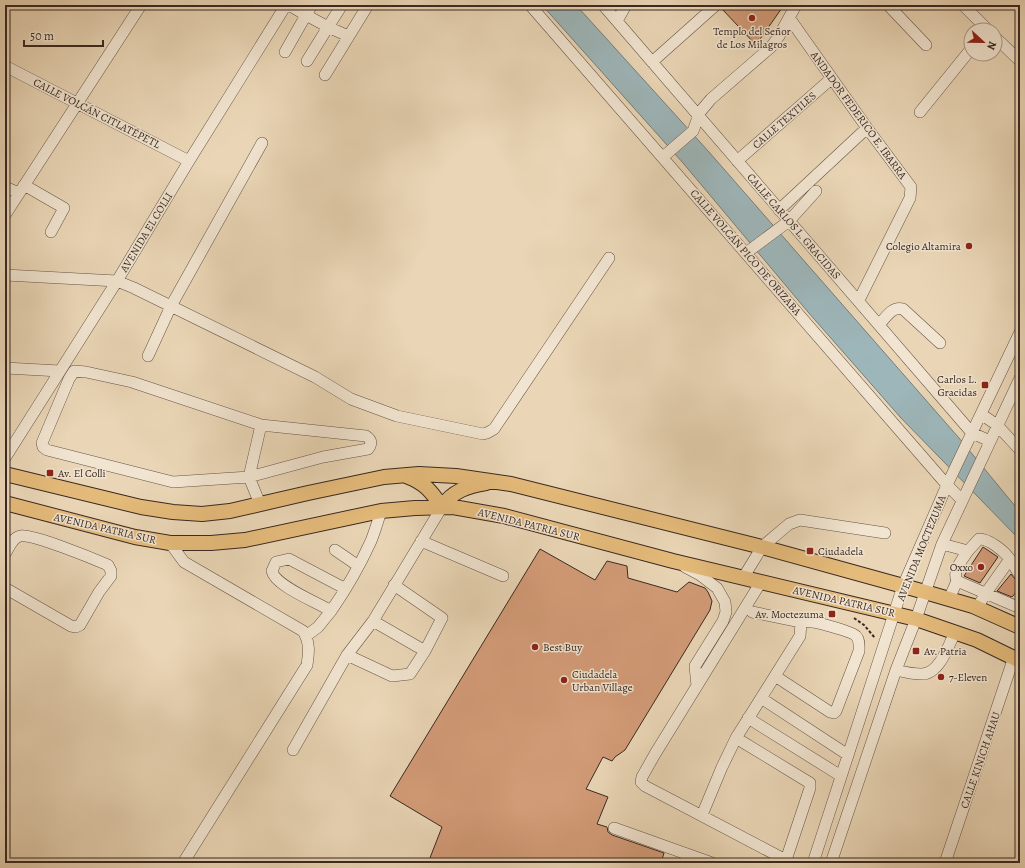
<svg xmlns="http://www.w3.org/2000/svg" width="1025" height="868" font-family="Alegreya,serif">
<rect width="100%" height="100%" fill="#ead6b6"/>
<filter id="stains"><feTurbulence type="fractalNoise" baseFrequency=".005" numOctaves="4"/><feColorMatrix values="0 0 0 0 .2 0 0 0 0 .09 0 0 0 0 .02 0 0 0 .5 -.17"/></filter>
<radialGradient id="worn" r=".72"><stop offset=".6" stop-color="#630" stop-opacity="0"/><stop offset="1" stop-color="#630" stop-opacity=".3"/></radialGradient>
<!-- water -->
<path fill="#9db6ba" stroke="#757e7d" d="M 542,5 L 576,5 L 709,152 L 959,438 L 1020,512 L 1020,540 L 901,418 L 808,312 L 683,163 Z"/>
<!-- building -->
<path fill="#d29b77" stroke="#392922" d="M 723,5 L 784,5 L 756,45 L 722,9 Z
M 983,547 L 998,557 L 980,583 L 964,576 Z
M 540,549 L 595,580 L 607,561 L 627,566 L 628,578 L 677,592 L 689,582 L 705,588 L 708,592 L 712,601 L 710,610 L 625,750 L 615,757 L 612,761 L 603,757 L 586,789 L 608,797 L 597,824 L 607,827 L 608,832 L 612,835 L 664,853 L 661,863 L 428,863 L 442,827 L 390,796 Z
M 1011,574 L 1015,579 L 1020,583 L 1020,588 L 1012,597 L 997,591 Z"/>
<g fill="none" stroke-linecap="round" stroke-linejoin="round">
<defs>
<path id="minor" d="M 289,5 L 306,15 L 312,5
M 530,5 L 947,485 L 962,500
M 603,5 L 972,433 L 990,441
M 888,5 L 926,45
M 963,5 L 988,30
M 790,19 L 867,128 L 911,187 L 910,198 L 859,300
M 617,21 L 626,5
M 995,37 L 1020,61
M 285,52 L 306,15 L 328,27 L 342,5
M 307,61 L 328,27 L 348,36
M 652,62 L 716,5
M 5,66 L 189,161
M 325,75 L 368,5
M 920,112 L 971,49
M 663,157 L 693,131 L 700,112 L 711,99 L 771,47 L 779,36 L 796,5
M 737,161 L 831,79
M 24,185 L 64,208 L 51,232
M 5,187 L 19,193
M 779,210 L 867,128
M 5,215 L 141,5
M 746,253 L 789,221 L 816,191
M 5,275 L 117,281 L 134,288 L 315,377 L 351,399 L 397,416 L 483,434 L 487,433 L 494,429 L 609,258
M 879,325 C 886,317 892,306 903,309 L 940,343
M 148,356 L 171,306 L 262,143
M 5,368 L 60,371
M 74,371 L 86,372 L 132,382 L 261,425 L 366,436 C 372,440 372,444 368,449 L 323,457 L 249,477 L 173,482 L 47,450 L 43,447 L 42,443 L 69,379 Z
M 981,414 L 997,425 L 1020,450
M 5,458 L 117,281 L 189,161 L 286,5
M 260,504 L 249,477 L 261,425
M 421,541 L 503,576
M 170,543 L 184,562 L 303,631 C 310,642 309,653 307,665 L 183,863
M 942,544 L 968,551 C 962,560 952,571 957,581 L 1020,608
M 335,550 L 357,565
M 968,551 L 979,539 C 989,539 1003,550 1009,558 C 1013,563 1016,570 1020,575
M 5,554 C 9,548 12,538 20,536 C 31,533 94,559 108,565 L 111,571 L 111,576 L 99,592 L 80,625 L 76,627 L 71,626 L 5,588
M 685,567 L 700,575 L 717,588 L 725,602 L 726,612 L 723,621 L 695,666 L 697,686
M 743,578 L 762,547 L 789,524 L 800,520 L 885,533
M 761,582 L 655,754 L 642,777 L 641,782 L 645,786 L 786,860
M 344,588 L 289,559 L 276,562 L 272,571 C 275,586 317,602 331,611 C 345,591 361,563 371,541 C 375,531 378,521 381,511
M 949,599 L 957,581
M 977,608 L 986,593 L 1010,559
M 306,636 L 318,627 L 331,611
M 425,651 L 373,621 L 442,507
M 347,655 L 392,676 L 410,674 L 425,651 L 442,618 L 394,585
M 896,670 C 904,672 913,674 921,674 C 939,675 949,645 955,632
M 775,676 L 830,712 L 834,713 L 836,711 L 859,651 C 859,646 860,640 856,636 C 853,632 817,622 811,622 C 807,621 804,622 801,622
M 761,698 L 848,755
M 748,718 L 841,776
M 736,738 L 810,783 L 810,788 L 785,863
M 293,750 L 347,655 L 373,621
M 702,815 L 722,767 L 736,738 L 800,636 L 801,622 L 752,612
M 614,828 L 712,863
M 813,863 L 903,586 L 947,485 L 1020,332
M 831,863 L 896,670 L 916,619 L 942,544 L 1020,378
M 945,863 L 1014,657"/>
<path id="major" d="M 5,474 L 141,507 L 173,512 L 202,514 L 230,511 L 308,493 L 384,477 L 419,474 L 456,476 L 511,484 L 762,547 L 925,592 L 973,606 L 1020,627
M 406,476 C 425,483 431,491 442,507 C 452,491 468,486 486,483
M 5,503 L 135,537 L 170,543 L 211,543 L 245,540 L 381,511 L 415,508 L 453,507 L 504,516 L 673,561 L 916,619 L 977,640 L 1020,661"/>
</defs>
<!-- minor casing -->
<use href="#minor" stroke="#655447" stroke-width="12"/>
<!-- major casing -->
<use href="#major" stroke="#392922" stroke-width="16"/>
<!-- path -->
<path stroke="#392922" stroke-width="2" stroke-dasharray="3 2" stroke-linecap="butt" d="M 854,618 L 864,625 L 875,638"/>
<!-- minor -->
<use href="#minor" stroke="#f1e4d0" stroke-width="11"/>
<!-- major -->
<use href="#major" stroke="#e5bb7b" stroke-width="14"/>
</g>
<!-- markers -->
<g fill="#8f2418" stroke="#f1e4d0" stroke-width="1.5">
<circle cx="752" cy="18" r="4"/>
<circle cx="969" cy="246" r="4"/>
<rect x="981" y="381" width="8" height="8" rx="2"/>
<rect x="46" y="469" width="8" height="8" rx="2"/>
<rect x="806" y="547" width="8" height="8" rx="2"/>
<circle cx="981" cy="567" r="4"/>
<rect x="828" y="610" width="8" height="8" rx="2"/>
<circle cx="535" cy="647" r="4"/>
<rect x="912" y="647" width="8" height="8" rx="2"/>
<circle cx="941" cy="677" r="4"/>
<circle cx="564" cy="680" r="4"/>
</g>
<g text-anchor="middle" stroke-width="3" stroke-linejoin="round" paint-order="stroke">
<!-- poi labels -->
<g font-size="11" fill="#392922" stroke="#f1e4d0" text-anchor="start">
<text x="752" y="35" text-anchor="middle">Templo del Señor<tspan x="752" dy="13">de Los Milagros</tspan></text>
<text x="961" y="250" text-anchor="end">Colegio Altamira</text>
<text x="977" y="383" text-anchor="end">Carlos L.<tspan x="977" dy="13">Gracidas</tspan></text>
<text x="58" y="477">Av. El Colli</text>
<text x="818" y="555">Ciudadela</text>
<text x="973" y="571" text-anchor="end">Oxxo</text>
<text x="824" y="618" text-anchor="end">Av. Moctezuma</text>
<text x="543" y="651">Best Buy</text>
<text x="924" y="655">Av. Patria</text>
<text x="572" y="678">Ciudadela<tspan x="572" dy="13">Urban Village</tspan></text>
<text x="949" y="681">7-Eleven</text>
</g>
<!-- street labels -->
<g font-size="11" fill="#392922" stroke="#f1e4d0">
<text transform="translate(97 113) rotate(27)" y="4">CALLE VOLCÁN CITLATÉPETL</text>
<text transform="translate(859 115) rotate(54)" y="4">ANDADOR FEDERICO E. IBARRA</text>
<text transform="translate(784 120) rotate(-41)" y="4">CALLE TEXTILES</text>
<text transform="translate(794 226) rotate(49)" y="4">CALLE CARLOS L. GRACIDAS</text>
<text transform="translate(146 232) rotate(-59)" y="4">AVENIDA EL COLLI</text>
<text transform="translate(746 252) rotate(49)" y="4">CALLE VOLCÁN PICO DE ORIZABA</text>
<text transform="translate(529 524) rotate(14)" y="4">AVENIDA PATRIA SUR</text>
<text transform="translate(105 528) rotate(13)" y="4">AVENIDA PATRIA SUR</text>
<text transform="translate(921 548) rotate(-68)" y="4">AVENIDA MOCTEZUMA</text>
<text transform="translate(844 601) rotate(13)" y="4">AVENIDA PATRIA SUR</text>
<text transform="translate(980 760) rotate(-71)" y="4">CALLE KINICH AHAU</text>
</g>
</g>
<!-- margin -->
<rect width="1025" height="868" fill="none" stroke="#ead6b6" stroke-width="20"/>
<rect x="6" y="6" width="1013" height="856" fill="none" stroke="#392922" stroke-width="2"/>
<rect x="10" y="10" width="1005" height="848" fill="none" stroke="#392922"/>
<!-- north arrow -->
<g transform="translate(983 42) rotate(112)"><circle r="19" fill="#f1e4d0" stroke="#a7998a"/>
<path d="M0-3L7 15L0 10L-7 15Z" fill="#8f2418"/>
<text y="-6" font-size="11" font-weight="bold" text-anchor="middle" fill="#392922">N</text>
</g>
<!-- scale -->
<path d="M24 40v6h79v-6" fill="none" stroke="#392922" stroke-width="2"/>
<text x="30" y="40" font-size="12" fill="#392922" stroke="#f1e4d0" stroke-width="3" paint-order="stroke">50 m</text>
<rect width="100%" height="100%" filter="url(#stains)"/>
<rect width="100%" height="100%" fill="url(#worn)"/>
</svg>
